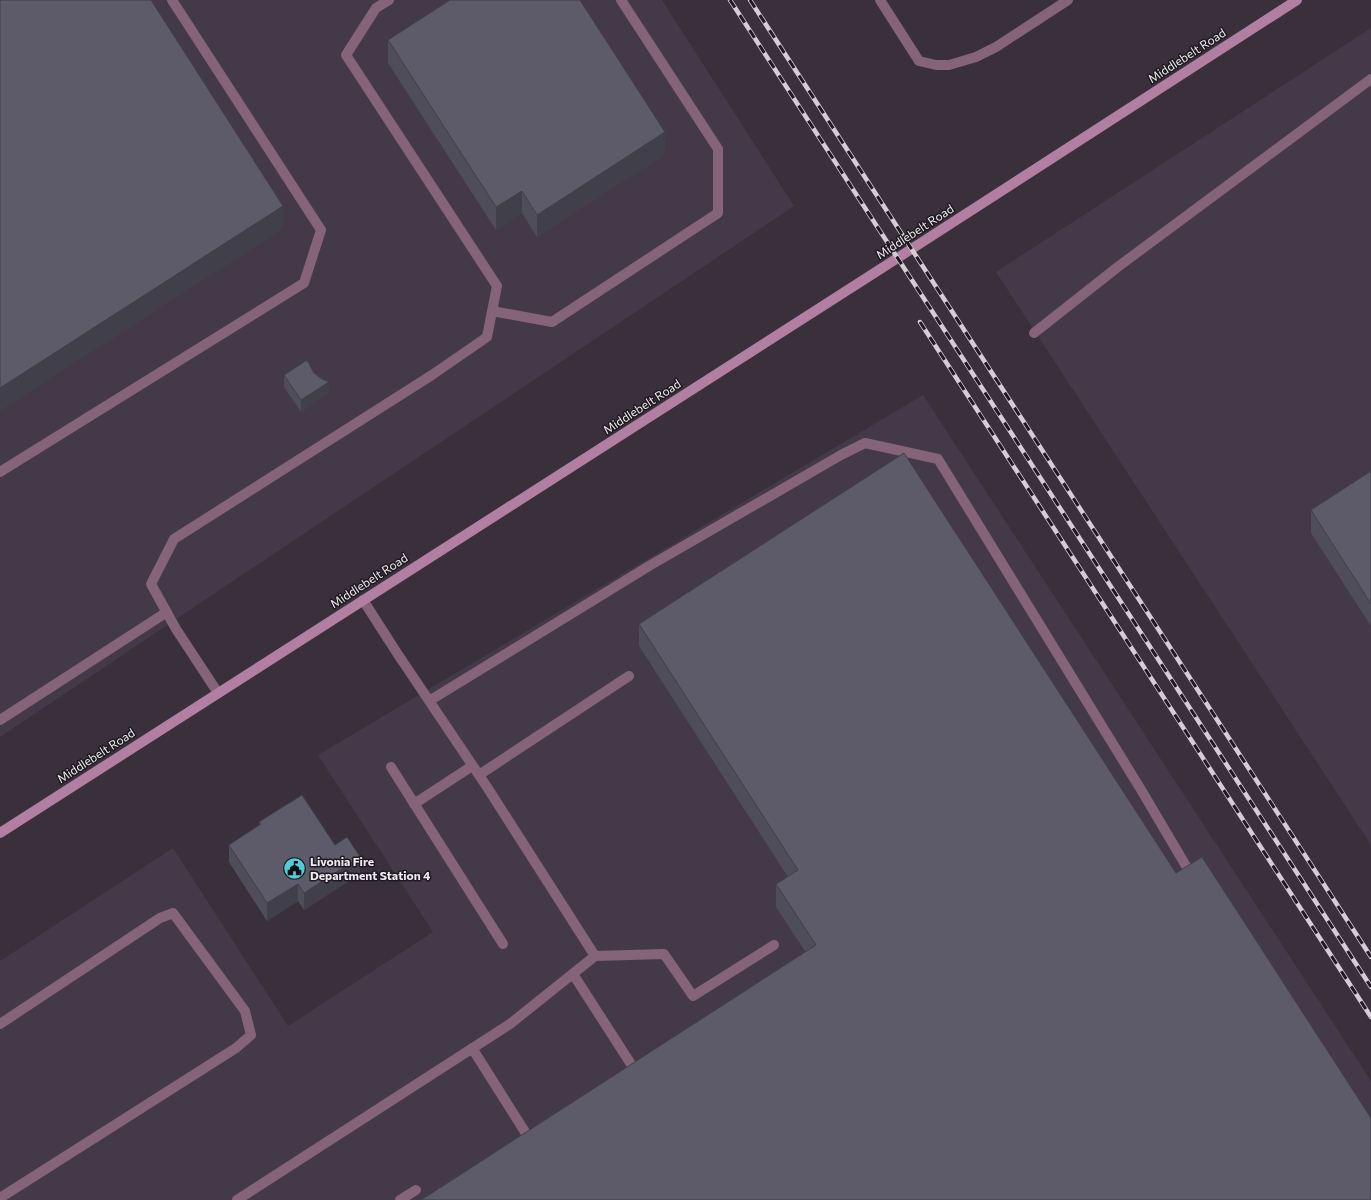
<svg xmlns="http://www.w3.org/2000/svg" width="1371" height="1200" font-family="Commissioner,sans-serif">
<rect width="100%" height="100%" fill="#39303c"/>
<!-- built -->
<path fill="#443949" d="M 0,0 L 662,0 L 794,206 L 0,737 Z
M 1371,28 L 1371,845 L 996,272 Z
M 923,395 L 1371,1081 L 1371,1200 L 0,1200 L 0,961 L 173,848 L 288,1026 L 433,932 L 318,755 Z"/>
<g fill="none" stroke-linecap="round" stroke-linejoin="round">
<!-- service -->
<path stroke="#85647a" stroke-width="10" d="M 880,0 L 919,61 L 936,65 L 949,65 L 976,57 L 996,47 L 1068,0
M 492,311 L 552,322 L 718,213 L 718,149 L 621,0
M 1034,333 L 1119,266 L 1371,79
M 0,472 L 304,283 L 321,230 L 172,0
M 218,693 L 176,629 L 151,584 L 174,539 L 432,375 L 487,337 L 497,286 L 346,55 L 376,8 L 389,0
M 429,701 L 649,566 L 841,455 L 865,443 L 938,459 L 1143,793 L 1189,871
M 0,720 L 167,612
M 391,767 L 503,944
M 479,775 L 629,676
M 414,804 L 472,766
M 595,956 L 664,954 L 693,996 L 774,945
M 573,974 L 638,1075
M 0,1024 L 160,918 L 173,913 L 245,1011 L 251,1035 L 236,1048 L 0,1198
M 472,1048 L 532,1143
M 237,1200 L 510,1024 L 595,956 L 487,787 L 397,653 L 363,600
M 400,1200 L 416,1190"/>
<!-- secondary -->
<path stroke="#b27ea1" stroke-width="10" d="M 0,833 L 882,268 L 1297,0"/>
<defs>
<path id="rail" d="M 730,0 L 1371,987
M 750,0 L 1371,957
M 920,322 L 1371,1017"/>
</defs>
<!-- rail casing -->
<use href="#rail" stroke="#d4cdd6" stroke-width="4.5"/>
<!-- rail -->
<use href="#rail" stroke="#1e1a1f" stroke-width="3" stroke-dasharray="9" stroke-linecap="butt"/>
</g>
<!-- wall -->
<path fill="#504d5a" d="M 388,40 L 665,154 L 537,237 L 522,213 L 496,230 L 388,63 Z
M 314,373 L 329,393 L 301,412 L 284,387 L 284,375 Z
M 1371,471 L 1371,626 L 1311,533 L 1311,510 Z
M 639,624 L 1176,873 L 805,951 L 776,907 L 776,884 L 788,877 L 639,646 Z
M 259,822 L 335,845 L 360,874 L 304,910 L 298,901 L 267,921 L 229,862 L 229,845 L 259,825 Z"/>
<!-- shaded-wall -->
<path fill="#413f4a" d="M 665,132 L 665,154 L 537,237 L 537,215 Z
M 522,191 L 522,213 L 496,230 L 496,207 Z
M 283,206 L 283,229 L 0,411 L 0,388 Z
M 329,382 L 329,393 L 301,412 L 301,400 Z
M 360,857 L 360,874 L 304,910 L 304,893 Z
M 298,884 L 298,901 L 267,921 L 267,903 Z"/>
<!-- building -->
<path fill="#5d5a69" stroke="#413f4a" d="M 0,0 L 151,0 L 283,206 L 0,388 Z
M 450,0 L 580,0 L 665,132 L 537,215 L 522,191 L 496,207 L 388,40 Z
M 307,360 L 314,373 L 322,379 L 329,382 L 301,400 L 284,375 Z
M 904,453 L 1176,873 L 1202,857 L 1371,1118 L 1371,1200 L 421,1200 L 816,945 L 776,884 L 798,870 L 639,624 Z
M 1371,471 L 1371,604 L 1311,510 Z
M 302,795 L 335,845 L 347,837 L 360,857 L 304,893 L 298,884 L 267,903 L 229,845 L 261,824 L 259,822 Z"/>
<!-- icons -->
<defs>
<symbol id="civic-disc" viewBox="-11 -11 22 22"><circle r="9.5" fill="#53cbda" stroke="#1e1a1f"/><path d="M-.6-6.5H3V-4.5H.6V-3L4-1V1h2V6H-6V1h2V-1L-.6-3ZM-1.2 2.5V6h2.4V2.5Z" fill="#111"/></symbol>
</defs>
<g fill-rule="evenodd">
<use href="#civic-disc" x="282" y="856" width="25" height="25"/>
</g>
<g text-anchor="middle" stroke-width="3" stroke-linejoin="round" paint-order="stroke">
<!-- street labels -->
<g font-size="12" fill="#f0eaf2" stroke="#1e1a1f">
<text transform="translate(1187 56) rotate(-33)" y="4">Middlebelt Road</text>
<text transform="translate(915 232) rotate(-33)" y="4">Middlebelt Road</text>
<text transform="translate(642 407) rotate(-33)" y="4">Middlebelt Road</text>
<text transform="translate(369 581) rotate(-33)" y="4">Middlebelt Road</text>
<text transform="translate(96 756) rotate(-33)" y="4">Middlebelt Road</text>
</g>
<!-- poi labels -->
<g font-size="12" font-weight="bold" fill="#f0eaf2" stroke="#1e1a1f" text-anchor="start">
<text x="310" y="866">Livonia Fire<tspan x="310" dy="14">Department Station 4</tspan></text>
</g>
</g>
</svg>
